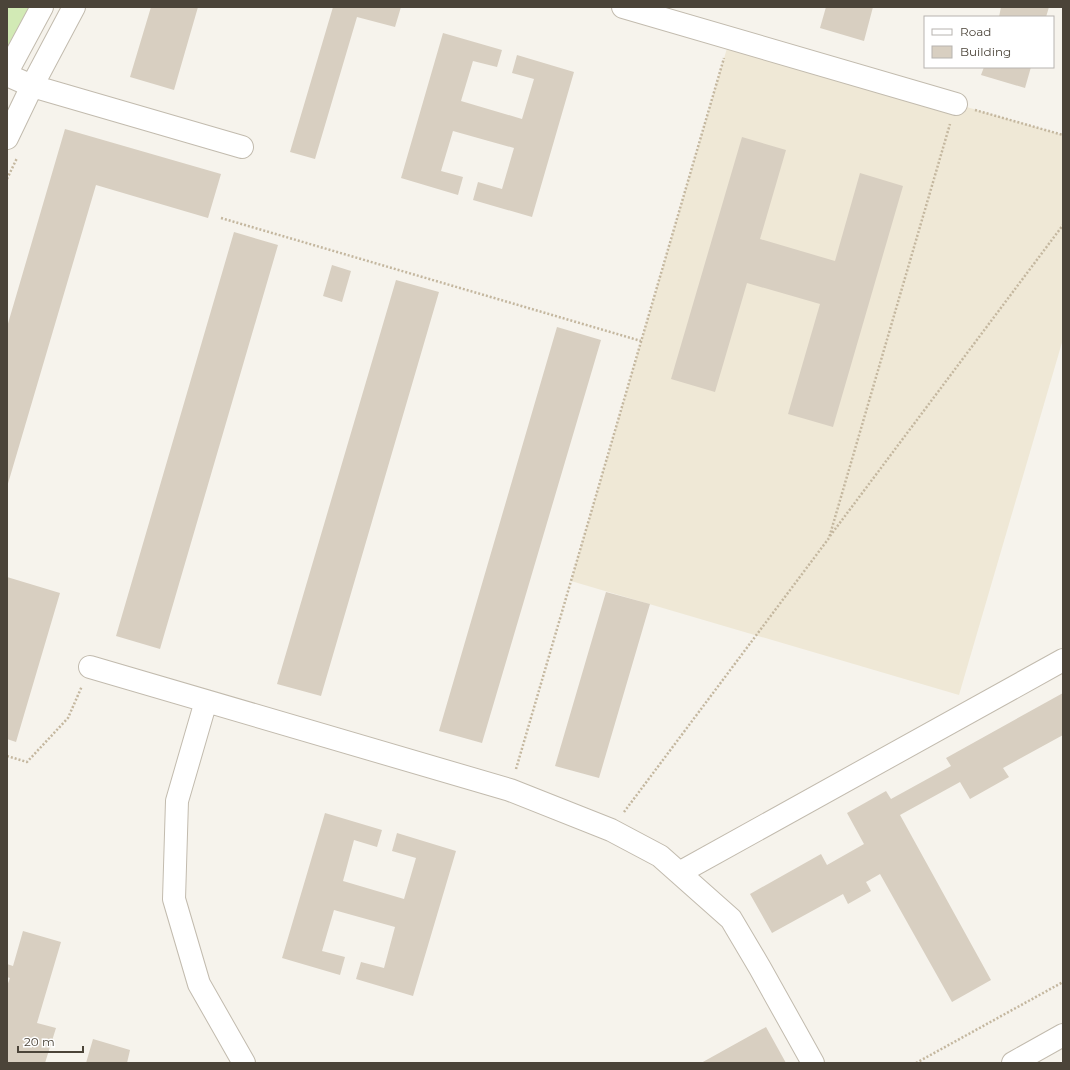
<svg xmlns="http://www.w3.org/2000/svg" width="1070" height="1070" font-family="Montserrat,sans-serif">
<rect width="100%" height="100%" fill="#f6f3ec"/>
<!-- education -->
<path fill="#efe8d6" d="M 730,38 L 1063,135 L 1063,339 L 959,695 L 571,581 Z"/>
<!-- green -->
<path fill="#d2eab5" d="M 7,7 L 42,7 L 7,72 Z"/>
<!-- building -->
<path fill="#d8cfc1" d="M 151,7 L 198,7 L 174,90 L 130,77 Z
M 333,7 L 401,7 L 395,27 L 357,17 L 315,159 L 290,152 Z
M 826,7 L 873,7 L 864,41 L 820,28 Z
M 1001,7 L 1049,7 L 1046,17 L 999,17 Z
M 443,33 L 502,50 L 497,67 L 473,61 L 461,101 L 522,119 L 534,79 L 512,73 L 517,55 L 574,72 L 532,217 L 473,200 L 478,182 L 502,189 L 514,148 L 453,131 L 441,171 L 463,177 L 458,195 L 401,178 Z
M 984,67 L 1031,67 L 1025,88 L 981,75 Z
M 65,129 L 221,174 L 208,218 L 96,185 L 7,487 L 7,327 Z
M 742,137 L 786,150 L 760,239 L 835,261 L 860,173 L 903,186 L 833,427 L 788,414 L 820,304 L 747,283 L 715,392 L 671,379 Z
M 234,232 L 278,245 L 160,649 L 116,636 Z
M 332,265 L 351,271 L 342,302 L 323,296 Z
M 396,280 L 439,292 L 321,696 L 277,684 Z
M 557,327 L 601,340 L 482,743 L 439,731 Z
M 7,577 L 60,593 L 16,742 L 7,739 Z
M 606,592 L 650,604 L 599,778 L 555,766 Z
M 1063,693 L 1063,735 L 1003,768 L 1009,777 L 970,799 L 960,782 L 900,815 L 991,980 L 952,1002 L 880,874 L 866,882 L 871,891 L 848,904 L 843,894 L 772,933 L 750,894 L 821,854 L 827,865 L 864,844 L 847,813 L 886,791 L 891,799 L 951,766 L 946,758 Z
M 325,813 L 382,830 L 377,847 L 354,840 L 343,881 L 404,899 L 416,858 L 392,851 L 397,833 L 456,851 L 413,996 L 356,979 L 361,962 L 384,968 L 395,927 L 334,910 L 322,951 L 345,957 L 340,975 L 282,958 Z
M 23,931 L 61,942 L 37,1023 L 56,1028 L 45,1063 L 7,1063 L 7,986 L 10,978 L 7,977 L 7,964 L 13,966 Z
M 766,1027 L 786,1063 L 701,1063 Z
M 93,1039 L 130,1050 L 127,1063 L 86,1063 Z"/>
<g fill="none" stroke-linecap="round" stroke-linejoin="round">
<defs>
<path id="minor" d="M 623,7 L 956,104
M 7,72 L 42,7
M 7,75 L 32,86 L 242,147
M 7,138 L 32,86 L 74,7
M 90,667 L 510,790 L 611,830 L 660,856 L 731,919 L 760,968 L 813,1063
M 206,701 L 177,801 L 174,899 L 199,984 L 244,1063
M 679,873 L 1063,660
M 1013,1063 L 1063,1035"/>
</defs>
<!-- minor casing -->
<use href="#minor" stroke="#c2bbae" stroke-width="24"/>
<!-- path -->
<path stroke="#c4b79f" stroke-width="2.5" stroke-dasharray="2 2" stroke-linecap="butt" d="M 975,110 L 1063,135
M 7,179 L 17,158
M 221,218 L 641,341
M 830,536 L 1063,225
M 7,756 L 27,762 L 68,718 L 82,686
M 516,769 L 724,58
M 624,812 L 829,538 L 950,124
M 916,1063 L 1063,982"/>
<!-- minor -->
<use href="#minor" stroke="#fff" stroke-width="22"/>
</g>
<!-- border -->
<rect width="1070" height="1070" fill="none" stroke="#4b4439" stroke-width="16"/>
<!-- legend -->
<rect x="924" y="16" width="130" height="52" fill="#ffffff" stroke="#b7b4b0"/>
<rect x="932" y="29" width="20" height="6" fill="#ffffff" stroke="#b7b4b0"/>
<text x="960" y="36" font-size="12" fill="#4b4439">Road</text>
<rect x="932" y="46" width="20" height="12" fill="#d8cfc1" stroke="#b7b4b0"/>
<text x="960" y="56" font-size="12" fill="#4b4439">Building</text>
<!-- scale -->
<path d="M18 1046v6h65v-6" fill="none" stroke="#4b4439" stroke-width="2"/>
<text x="24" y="1046" font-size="12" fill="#4b4439" stroke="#ffffff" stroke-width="3" paint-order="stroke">20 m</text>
</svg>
